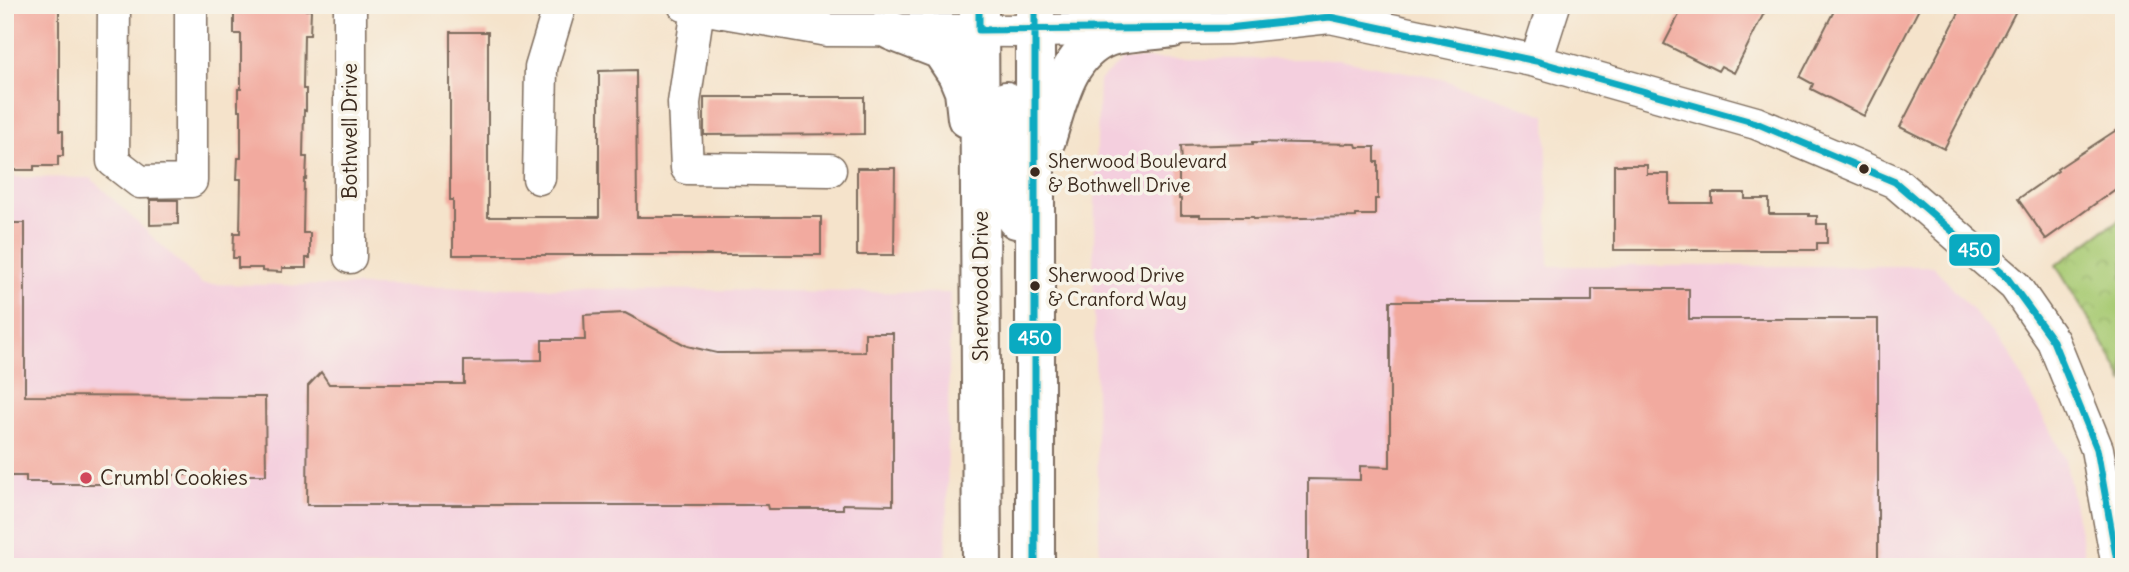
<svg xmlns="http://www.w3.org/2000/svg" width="2129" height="572" font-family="Delius,sans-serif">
<defs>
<pattern id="park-crowns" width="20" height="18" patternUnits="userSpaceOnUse" patternTransform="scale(1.75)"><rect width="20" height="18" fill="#a9cb74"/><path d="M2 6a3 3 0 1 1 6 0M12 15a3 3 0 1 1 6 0" fill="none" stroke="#92ae64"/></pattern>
</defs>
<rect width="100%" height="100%" fill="#f7f3e8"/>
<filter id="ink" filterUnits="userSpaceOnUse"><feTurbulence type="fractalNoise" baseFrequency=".0143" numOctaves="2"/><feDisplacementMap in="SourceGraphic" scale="14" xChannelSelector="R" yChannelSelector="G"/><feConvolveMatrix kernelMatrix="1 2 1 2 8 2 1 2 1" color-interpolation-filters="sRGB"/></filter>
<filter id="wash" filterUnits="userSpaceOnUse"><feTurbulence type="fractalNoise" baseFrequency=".00686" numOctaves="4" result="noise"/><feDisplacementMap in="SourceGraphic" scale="28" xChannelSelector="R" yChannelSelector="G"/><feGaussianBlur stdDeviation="1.57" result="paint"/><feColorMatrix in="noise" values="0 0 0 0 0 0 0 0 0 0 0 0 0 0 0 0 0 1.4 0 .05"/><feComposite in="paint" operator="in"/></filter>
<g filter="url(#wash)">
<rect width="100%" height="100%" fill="#f5e3cb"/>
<!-- built -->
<path fill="#f4cfde" d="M 1123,59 L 1339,59 L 1442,79 L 1546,115 L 1549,266 L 1933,266 L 2008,351 L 2065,459 L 2087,567 L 1100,567 L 1093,270 L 1099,81 Z
M 5,177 L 91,178 L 202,284 L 950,293 L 946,567 L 5,567 Z"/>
<!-- park -->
<path fill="url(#park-crowns)" stroke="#727a49" stroke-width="2" d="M 2124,216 L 2124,383 L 2116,365 L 2056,265 Z"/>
<g id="blocks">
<!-- building -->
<path fill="#f2aa9f" d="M 5,5 L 59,5 L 59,131 L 63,131 L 63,156 L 58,156 L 58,166 L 34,166 L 34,170 L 14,170 L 14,166 L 5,166 Z
M 238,5 L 306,5 L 306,10 L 311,10 L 310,35 L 304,35 L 303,89 L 306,89 L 306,111 L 304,110 L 303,157 L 307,157 L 306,179 L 304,179 L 303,233 L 310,233 L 310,258 L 306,258 L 306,268 L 282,268 L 282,272 L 262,271 L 262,268 L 238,268 L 238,258 L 233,258 L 234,233 L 240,233 L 241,179 L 237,179 L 238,158 L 241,158 L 241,110 L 238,110 L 238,89 L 241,89 L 241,34 L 234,34 L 234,10 L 238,10 Z
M 1684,5 L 1768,5 L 1734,73 L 1721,66 L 1718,71 L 1664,44 Z
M 1837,5 L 1921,5 L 1864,116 L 1811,89 L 1813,84 L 1800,77 Z
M 1963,5 L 2019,5 L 1944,149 L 1900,127 Z
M 450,32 L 488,32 L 488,217 L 599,217 L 599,71 L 636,70 L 637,217 L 821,217 L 821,255 L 453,255 L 453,200 L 450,200 Z
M 704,97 L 864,97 L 864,134 L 704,135 Z
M 2124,125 L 2124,183 L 2046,239 L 2018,199 L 2058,171 L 2057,169 Z
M 1253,142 L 1356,144 L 1357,147 L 1375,147 L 1375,162 L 1378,162 L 1378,199 L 1375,199 L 1375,215 L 1356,215 L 1356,217 L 1253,219 L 1253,217 L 1200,217 L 1200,215 L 1181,215 L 1181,199 L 1179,199 L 1179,163 L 1182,163 L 1181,146 L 1253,144 Z
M 1614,165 L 1647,165 L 1647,174 L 1669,174 L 1669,203 L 1712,203 L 1712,193 L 1745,193 L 1745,199 L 1769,199 L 1769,214 L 1809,214 L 1809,216 L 1817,216 L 1817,224 L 1827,224 L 1827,243 L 1817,243 L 1817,250 L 1614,250 Z
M 857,168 L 895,168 L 894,255 L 857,255 Z
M 150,200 L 178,200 L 178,224 L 150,225 Z
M 5,223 L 25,223 L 25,396 L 265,397 L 266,475 L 164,475 L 164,481 L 143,481 L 144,484 L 50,484 L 50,482 L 26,482 L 26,476 L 5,476 Z
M 1592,289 L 1689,289 L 1689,319 L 1878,319 L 1878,567 L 1308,567 L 1308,479 L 1360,480 L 1360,466 L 1390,467 L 1390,301 L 1592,301 Z
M 625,313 L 687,346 L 717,353 L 865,352 L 865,333 L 893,333 L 893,505 L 843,504 L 843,509 L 768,509 L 767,505 L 307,505 L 308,386 L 321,372 L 329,384 L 464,384 L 464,361 L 542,360 L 542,340 L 585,340 L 584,315 Z"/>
</g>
</g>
<g filter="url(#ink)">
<use href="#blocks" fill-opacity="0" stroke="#7c6b5b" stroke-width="2"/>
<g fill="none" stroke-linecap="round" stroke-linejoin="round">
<defs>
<path id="minor" d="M 114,5 L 113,161 L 140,182 L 191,181 L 191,5
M 350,5 L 350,257
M 684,5 L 827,30 L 1035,31 L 1228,28 L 1330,17 L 1536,61 L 1756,123 L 1895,182 L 2015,286 L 2053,341 L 2097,449 L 2118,567
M 698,8 L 684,103 L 687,168 L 830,170
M 1536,61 L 1554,5
M 539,178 L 541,68 L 560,5"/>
<path id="major" d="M 979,5 L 982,567
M 892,31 L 941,50 L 957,74 L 964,91 L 967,118
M 1006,101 C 1006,141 1007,180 1016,219
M 1046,140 C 1058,102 1066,53 1108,37 C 1124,31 1155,31 1173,28
M 1035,567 L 1035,5"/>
</defs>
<!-- minor casing -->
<use href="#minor" stroke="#7c6b5b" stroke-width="35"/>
<!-- major casing -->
<use href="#major" stroke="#7c6b5b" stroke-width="42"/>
<!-- minor -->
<use href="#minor" stroke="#fff" stroke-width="32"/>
<!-- major -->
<use href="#major" stroke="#fff" stroke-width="38"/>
<defs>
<path id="bus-1" d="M 979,5 L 979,30 L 1228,28 L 1330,17 L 1536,61 L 1756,123 L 1895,182 L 2008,279 L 2053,341 L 2097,449 L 2118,567
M 1035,5 L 1035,567"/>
</defs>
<!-- bus-1 casing -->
<use href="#bus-1" stroke="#f7f3e8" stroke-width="12"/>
<!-- bus-1 -->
<use href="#bus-1" stroke="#0aaac1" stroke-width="7"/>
</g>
</g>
<!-- markers -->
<g fill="#3b2a1e" stroke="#f7f3e8" stroke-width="2.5">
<circle cx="1864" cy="169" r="6"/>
<circle cx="1035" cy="172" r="6"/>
<circle cx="1035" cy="286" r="6"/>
</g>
<circle fill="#d1495b" stroke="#f7f3e8" stroke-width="2.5" cx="86" cy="478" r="7"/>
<g text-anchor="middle" stroke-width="7" stroke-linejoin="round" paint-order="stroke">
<!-- bus labels -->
<g font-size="19" fill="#3b2a1e" stroke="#f7f3e8" text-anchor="start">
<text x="1048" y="168">Sherwood Boulevard<tspan x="1048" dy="24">&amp; Bothwell Drive</tspan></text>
<text x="1048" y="282">Sherwood Drive<tspan x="1048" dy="24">&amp; Cranford Way</tspan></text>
</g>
<!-- street labels -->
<g font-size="21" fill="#3b2a1e" stroke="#f7f3e8">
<text transform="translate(350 131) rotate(-90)" y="7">Bothwell Drive</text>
<text transform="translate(981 286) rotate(-90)" y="7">Sherwood Drive</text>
</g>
<!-- poi labels -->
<g font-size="21" fill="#3b2a1e" stroke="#f7f3e8" text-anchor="start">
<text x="100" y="485">Crumbl Cookies</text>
</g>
</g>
<g stroke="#f7f3e8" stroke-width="2.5">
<rect x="1948" y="233" width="53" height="34" rx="7" fill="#0aaac1"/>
<rect x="1008" y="322" width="54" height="33" rx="7" fill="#0aaac1"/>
</g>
<g font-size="19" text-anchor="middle" font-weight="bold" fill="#fff">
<text x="1975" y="257">450</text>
<text x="1035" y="345">450</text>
</g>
<!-- margin -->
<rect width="2129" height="572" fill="none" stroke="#f7f3e8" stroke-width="28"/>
</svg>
